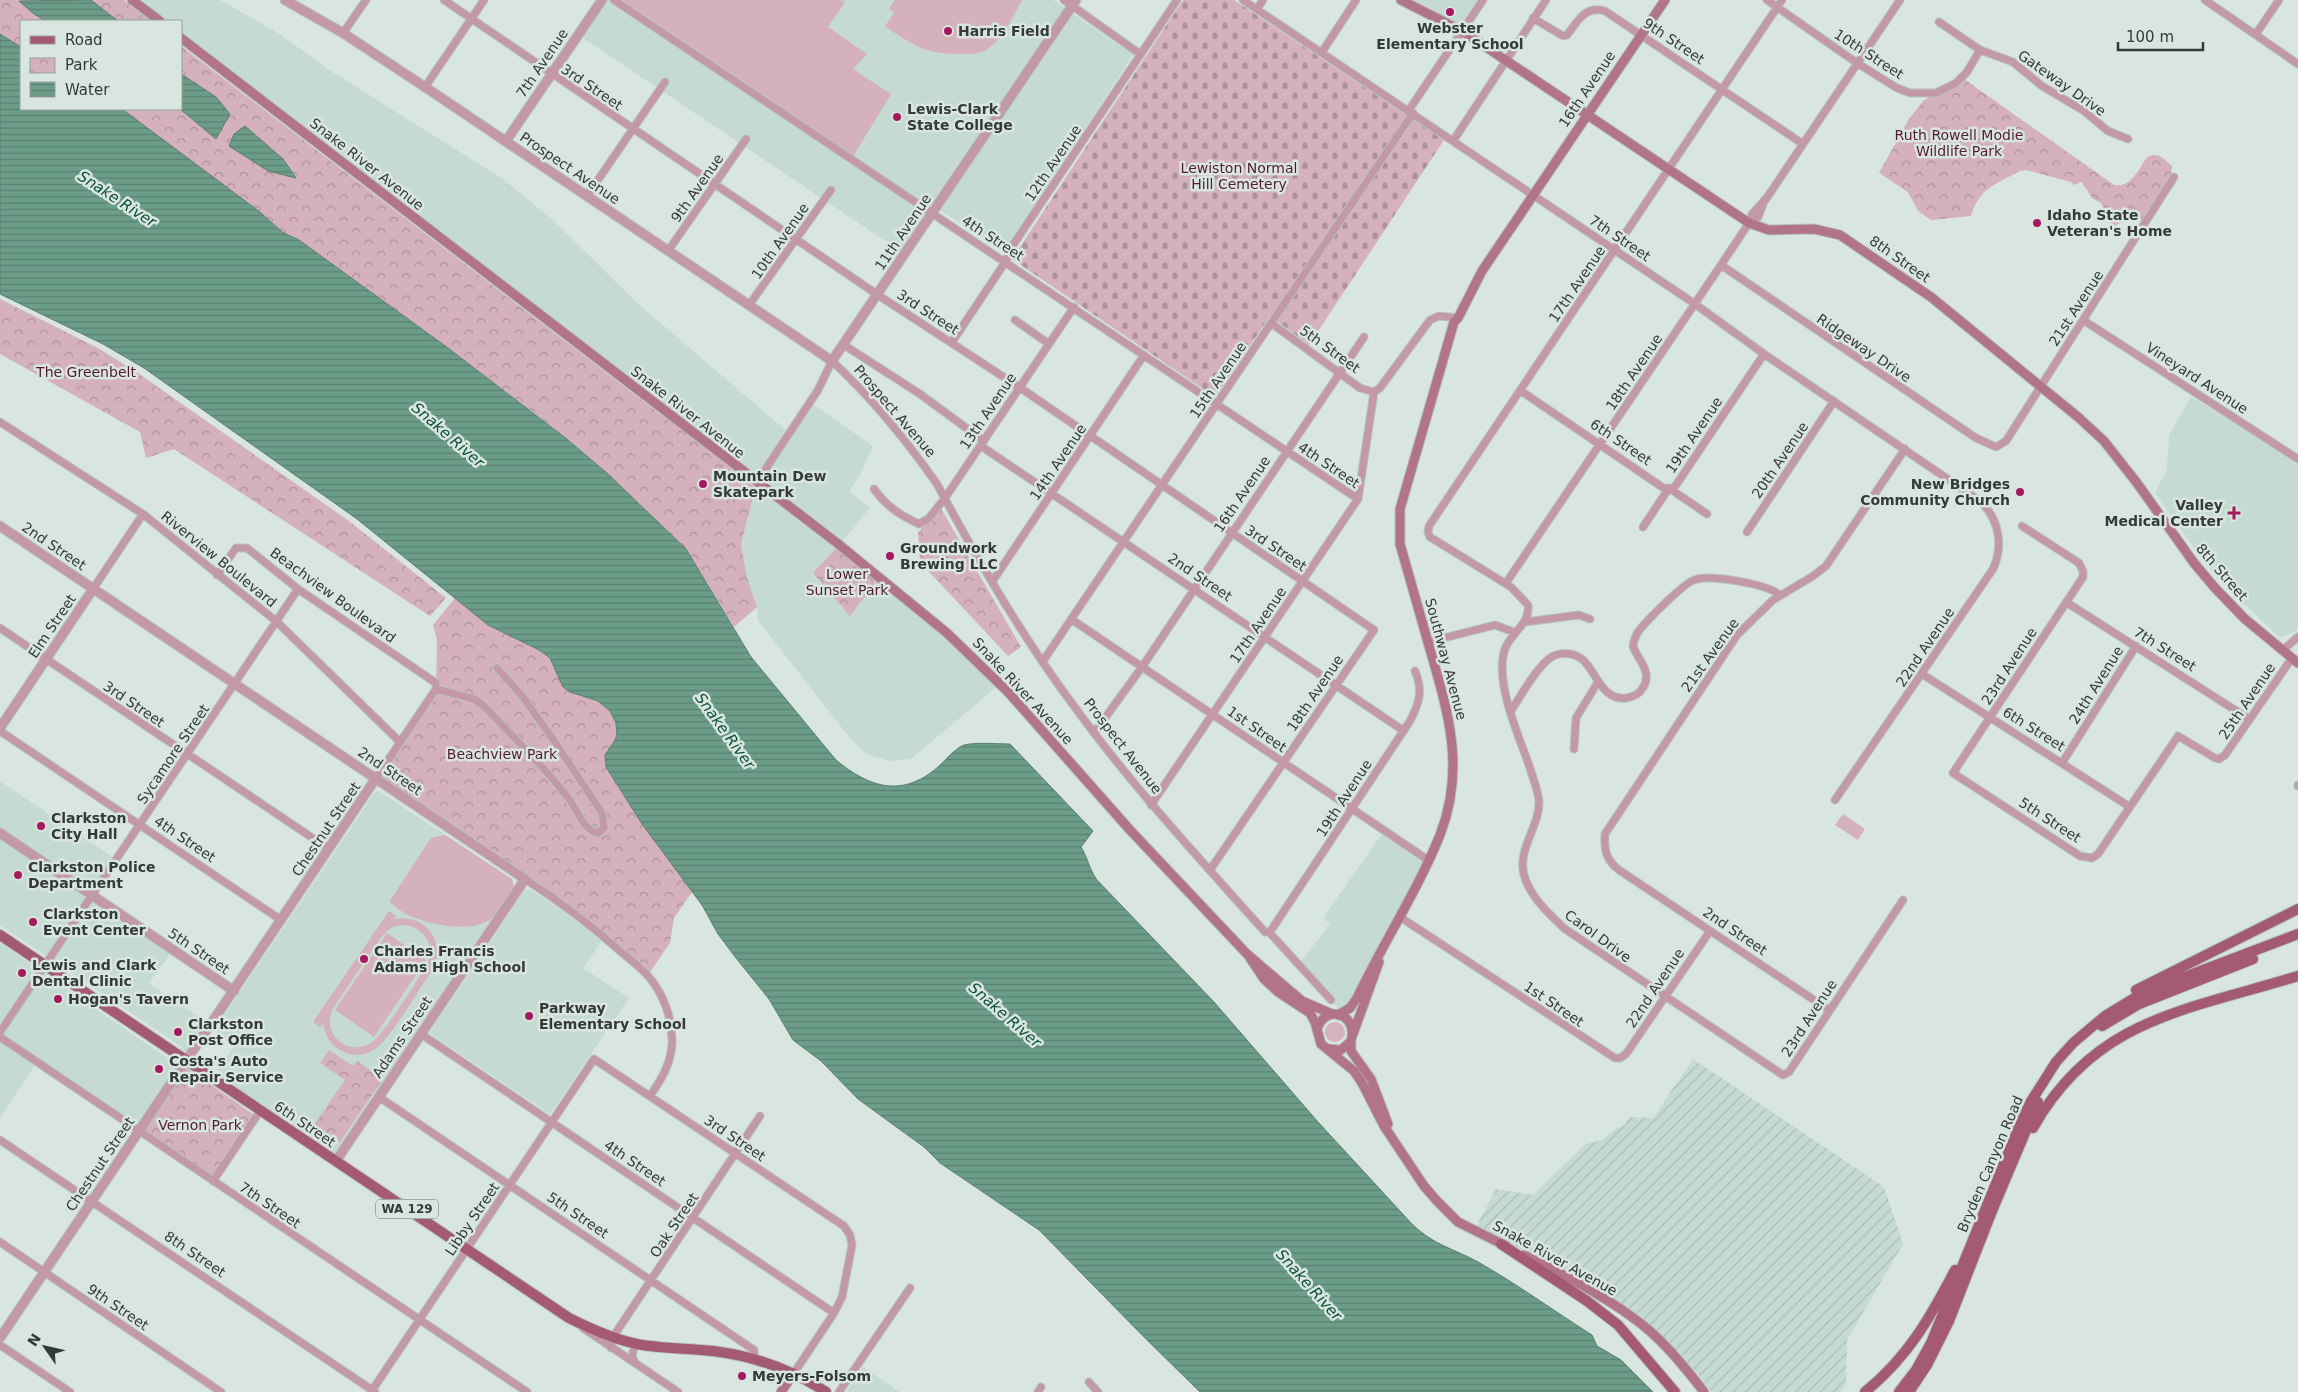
<svg xmlns="http://www.w3.org/2000/svg" width="2298" height="1392" viewBox="0 0 2298 1392" font-family="'DejaVu Sans',sans-serif">
  <defs>
    <pattern id="industrial-furrows" width="10" height="10" patternUnits="userSpaceOnUse" patternTransform="scale(1.25)"><rect width="10" height="10" fill="#c5dbd1"/><path d="M-1 1l2-2M0 10L10 0M9 11l2-2" fill="none" stroke="#aabdb4"/></pattern>
    <pattern id="cemetery-stones" width="16" height="16" patternUnits="userSpaceOnUse" patternTransform="scale(1.25)"><rect width="16" height="16" fill="#d4b1bc"/><path d="M2 7V4a2 2 0 0 1 4 0v3zM10 15v-3a2 2 0 0 1 4 0v3z" fill="#ad919a"/></pattern>
    <pattern id="park-crowns" width="20" height="18" patternUnits="userSpaceOnUse" patternTransform="scale(1.25)"><rect width="20" height="18" fill="#d4b1bc"/><path d="M2 6a3 3 0 1 1 6 0M12 15a3 3 0 1 1 6 0" fill="none" stroke="#ad919a"/></pattern>
    <pattern id="water-rules" width="6" height="5" patternUnits="userSpaceOnUse" patternTransform="scale(1.25)"><rect width="6" height="5" fill="#6c9d89"/><path d="M0 2.5h6" fill="none" stroke="#5a8171"/></pattern>
  </defs>
  <rect width="100%" height="100%" fill="#d8e6df"/>
  <path fill="#c5dbd1" d="M132,0H220L278,33L331,71L503,179L554,221L636,302L789,433L810,402L873,446L860,475L849,491L870,508L839,545L1000,684L911,759L890,761L868,755L850,738L758,621L757,607L747,578L741,544L757,482L181,38V21H160Z
    M608,0H1053L1133,55L1005,252L931,204L900,251L583,38Z
    M1401,0H1483L1462,31Z
    M2191,397L2260,438L2298,465V630L2283,637L2278,636L2213,574L2155,493L2167,469L2169,435Z
    M0,781L117,860L92,896L173,950L149,983L211,1025L139,1131L37,1062L0,1118V943L173,1062L182,1047L0,925Z
    M379,791L512,879L514,887L335,1153L215,1074L235,1044L214,1030L375,792Z
    M1384,831L1424,860L1350,1003L1340,1010L1298,965L1330,924L1323,918Z
    M525,889L532,890L564,912L602,941L583,968L629,998L550,1114L429,1033Z
    M863,1367L900,1392H846Z"/>
  <path fill="url(#industrial-furrows)" d="M1693,1059L1884,1187L1903,1244L1847,1340L1846,1385L1840,1392H1711L1698,1374L1660,1335L1548,1263L1476,1227L1496,1189L1533,1195L1585,1144L1602,1140L1617,1128L1625,1125L1629,1117L1653,1118Z"/>
  <path fill="#d4b1bc" fill-rule="evenodd" d="M614,0H841L845,2L828,27L867,54L853,69L891,94L851,160Z
    M895,0H1022C1013,16 1005,36 989,48C981,54 973,54 963,54C925,54 915,47 885,26L894,13L889,9Z
    M1843,814L1865,829L1858,840L1835,825Z
    M445,835L512,879L514,887C507,896 502,908 494,916C477,935 429,925 408,915C401,912 395,906 389,902L431,838Z
    M389,911L396,916L394,919C425,913 448,942 432,970C420,988 390,1039 375,1049C365,1056 353,1057 342,1051C331,1046 325,1036 323,1024L320,1027L313,1022ZM401,925C422,925 435,943 428,962C420,977 384,1034 372,1042C362,1050 346,1049 337,1039C329,1031 329,1020 332,1010L382,936L392,927Z
    M387,933L426,960L374,1037L335,1010Z
    M1325 1032a10 10 0 1 1 20 0a10 10 0 1 1-20 0Z"/>
  <path fill="url(#cemetery-stones)" d="M1183,0H1234L1444,140L1309,345L1270,316L1215,397L1012,259Z"/>
  <path fill="url(#park-crowns)" d="M0,0H124L151,21H21V47L0,34Z
    M181,46L664,417L667,413L757,482L741,544L747,578L757,607L734,627L686,549L608,474L568,439L448,348L299,240L282,232L122,109H181Z
    M1964,79L2114,185C2131,188 2138,170 2147,157C2158,151 2164,159 2172,166L2171,176L2142,221L2137,212L2125,211L2119,216L2121,222L2113,228L2101,203L2092,198L2082,182L2074,185L2071,182L2026,170L2020,171C1995,185 1980,187 1971,216L1931,220L1918,211L1908,192L1879,173L1909,119L1924,100Z
    M0,299L98,348L135,371L349,521L446,598L430,616L174,449L146,458L140,432L0,354Z
    M939,505L1021,647L1008,656L920,562L918,533Z
    M839,545L876,582L850,616L813,573Z
    M455,598L488,625L539,650L550,658L563,687L570,692L598,701L610,711L616,723L617,737L605,755L606,767L642,824L692,892L674,918L670,943L648,975L604,937L376,778L436,689L437,640L433,625Z
    M329,1050L353,1066L357,1061L383,1079L340,1142L314,1125L345,1080L320,1063Z
    M187,1068L257,1117L213,1181L142,1134Z"/>
  <path fill="url(#water-rules)" stroke="#5c7f71" d="M91,0L118,21H46L34,14L19,1Z
    M0,34L21,47V109H122L260,212L282,232L299,240L448,348L567,439L608,474L686,549L751,657L836,760C870,788 902,798 938,767C945,761 955,748 964,745C978,742 996,744 1010,744L1093,831L1081,847C1088,858 1089,869 1097,880L1214,1002L1318,1122L1412,1224C1435,1246 1453,1248 1478,1262C1517,1284 1554,1311 1592,1335L1597,1346L1621,1360L1653,1392H1200L1144,1337L1039,1230L940,1163L924,1147L858,1099L821,1061L793,1040L769,999L736,958L718,934L702,905L642,824L606,767L605,755L617,737L616,723L610,711L598,701L570,692L563,687L550,658L539,650L488,625L357,519L144,368L103,344L0,294Z
    M181,74L216,97L230,114L216,139L180,109Z
    M245,126L283,159L296,178L268,171L229,146L234,134Z"/>
  <g fill="none" stroke-linecap="round" stroke-linejoin="round">
    <g stroke="#b7c4be" stroke-width="9">
      <path id="minor" d="M444,0L878,295L1019,387L1374,630L1210,870
        M614,0L1358,499
        M1064,0L1140,54
        M1243,0L1695,304L1764,354L1977,499C1999,516 2004,545 1993,569L1835,800
        M1767,0L1857,63L1897,88L1910,93H1936L1956,83L1967,72L1980,50
        M1782,0L1429,526L1428,532L1430,537L1511,587L1528,605C1531,626 1505,635 1503,657C1498,691 1519,736 1530,768C1533,779 1538,790 1539,801C1540,826 1517,849 1524,875C1530,897 1549,914 1565,929L1783,1075L1789,1072L1903,900
        M2205,0L2298,64
        M1257,9L1263,0
        M1533,18L1563,36L1567,35C1578,21 1585,5 1605,11L1803,144
        M1939,22L1980,50L2013,62L2042,86L2084,111L2108,131L2128,139
        M343,33L366,0
        M2256,34L2279,0
        M1322,52L1356,0
        M425,87L484,0
        M1409,110L1483,0
        M1453,141L1546,0
        M587,196L665,82
        M1749,223L1758,217L1765,199
        M668,251L746,139
        M1721,265L1976,438L1996,447L2006,441L2174,177
        M749,305L831,190
        M1015,320L1049,344
        M2083,320L2298,459
        M1271,323L1360,388L1374,392
        M952,342L1006,261L1013,245L1177,0
        M844,345L920,394L984,441
        M1521,391L1665,489L1669,488L1707,514
        M1374,392L1380,388L1430,320L1439,316L1458,318
        M0,422L143,514L276,621L400,742
        M981,446L1404,731
        M757,482L818,390L832,361C872,398 906,440 937,484C978,561 1022,637 1074,706C1132,786 1199,858 1265,932H1269L1331,1000
        M874,489C887,507 900,515 919,524L929,518L945,498L1074,307
        M2022,526L2079,563L2083,571V577L1953,773L2080,856L2092,858L2098,854L2178,736L2215,758L2219,759L2225,755L2292,658
        M1643,527L1669,488H1674L1764,354
        M1747,532L1834,401
        M217,575L236,548H247L298,589L436,683V689
        M992,582L1144,355
        M1506,583L1721,265L1749,223L1752,214L1766,199L1900,0
        M93,589L143,514
        M2066,602L2249,719
        M1071,619L1428,860
        M1525,622L1579,615L1590,619
        M0,628L329,849
        M1428,642L1495,625L1514,632
        M2283,650L2298,637
        M1043,661L1413,113
        M1922,674L2130,807
        M1511,711C1520,697 1541,659 1556,655C1565,652 1575,654 1582,659C1596,671 1602,701 1626,698C1632,697 1639,694 1642,689C1645,685 1647,679 1646,674C1645,664 1636,656 1633,646C1634,641 1635,636 1638,632C1645,622 1684,583 1694,580C1710,574 1767,584 1780,595
        M0,731L281,920
        M1094,733L1142,667L1364,337
        M1574,749L1576,718L1598,682
        M2062,763L2136,646
        M376,778L436,689L474,699L483,705C512,736 544,766 569,799C579,812 582,829 598,833L604,828L602,813L555,742L523,697L497,668
        M2298,786V785
        M1151,805L1358,499L1374,392
        M525,879C559,901 590,924 620,951C629,959 641,967 649,977C664,995 673,1020 672,1044C671,1064 661,1080 650,1096
        M1400,917L1615,1058H1620L1626,1054L1710,931
        M1269,932L1272,929L1410,721C1420,702 1423,690 1415,671
        M1829,1010L1619,870C1606,860 1604,850 1605,834L1737,635L1773,600L1813,576L1826,566L1905,449
        M0,1032L298,589
        M421,1034L834,1313
        M0,1037L527,1392
        M379,1097L754,1350L755,1359
        M0,1140L375,1392
        M213,1181L260,1111
        M0,1242L221,1392
        M583,1328L678,1392
        M635,1344L632,1356L635,1363
        M0,1345L70,1392
        M611,1348L613,1337L760,1116
        M1089,1382L1098,1392
        M371,1392L594,1059L844,1226L850,1235L852,1245L842,1297L834,1313L794,1373
        M839,1392L910,1288
        M1038,1392L1041,1387"/>
    </g>
    <g stroke="#b7c4be" stroke-width="11">
      <path id="tertiary" d="M285,0L343,33L425,87L832,361L1076,0
        M506,141L602,0
        M0,526L525,879L336,1161
        M0,728L93,589
        M0,833L234,991
        M0,1338L376,778"/>
    </g>
    <g stroke="#b7c4be" stroke-width="11">
      <path id="secondary" d="M132,0L160,21
        M1401,0L1462,31L1749,223L1769,230L1814,229L1840,235L1931,297L2078,417L2104,441L2137,483L2194,563L2215,588L2245,619L2298,663
        M181,38L837,543L947,633L1008,692L1130,830L1247,954L1302,1001L1332,1014
        M1250,958L1264,979L1278,992L1310,1013L1315,1022L1321,1044L1354,1071L1362,1083L1384,1126L1424,1186L1437,1201L1458,1222L1506,1246
        M1338,1015L1350,1008L1357,998C1383,943 1417,892 1440,835C1466,768 1448,712 1429,646C1419,612 1410,578 1400,544V509L1454,322L1458,318L1482,271L1665,0
        M1317,1030C1324,1003 1359,1013 1351,1041L1341,1050L1329,1049
        M1353,1034L1379,962
        M1351,1041V1051L1371,1079L1388,1124
        M1524,1255C1563,1274 1619,1304 1651,1332C1671,1350 1688,1371 1704,1392
        M781,1392L794,1373"/>
    </g>
    <g stroke="#b7c4be" stroke-width="12">
      <path id="primary" d="M0,935L569,1318C591,1329 613,1339 637,1344C662,1349 687,1348 713,1351C754,1356 791,1369 826,1392
        M2136,990L2298,909
        M2102,1026L2139,1004L2253,959
        M2033,1128C2095,1018 2188,1010 2298,976
        M1501,1244L1587,1301L1618,1325L1675,1392
        M1865,1392C1908,1357 1930,1318 1955,1270
        M1899,1392L1916,1370L1931,1343L2018,1129L2030,1103L2056,1062L2073,1043L2105,1016L2136,997L2158,987L2298,934
        M1909,1392L1927,1365L1949,1321L1992,1211L2038,1102"/>
    </g>
    <use href="#minor" stroke="#c399a6" stroke-width="7"/>
    <use href="#tertiary" stroke="#c399a6" stroke-width="9"/>
    <use href="#secondary" stroke="#b27489" stroke-width="9"/>
    <use href="#primary" stroke="#a45975" stroke-width="10"/>
  </g>
  <g fill="#a5195e" stroke="#d8e6df" stroke-width="2">
    <circle cx="1450" cy="12" r="5"/>
    <circle cx="948" cy="31" r="5"/>
    <circle cx="897" cy="117" r="5"/>
    <circle cx="2037" cy="223" r="5"/>
    <circle cx="703" cy="484" r="5"/>
    <circle cx="2020" cy="492" r="5"/>
    <path d="M2231.5 505.5h5v5h5v5h-5v5h-5v-5h-5v-5h5z"/>
    <circle cx="890" cy="556" r="5"/>
    <circle cx="41" cy="826" r="5"/>
    <circle cx="18" cy="875" r="5"/>
    <circle cx="33" cy="922" r="5"/>
    <circle cx="364" cy="959" r="5"/>
    <circle cx="22" cy="973" r="5"/>
    <circle cx="58" cy="999" r="5"/>
    <circle cx="529" cy="1016" r="5"/>
    <circle cx="178" cy="1032" r="5"/>
    <circle cx="159" cy="1069" r="5"/>
    <circle cx="742" cy="1376" r="5"/>
  </g>
  <g text-anchor="middle" dominant-baseline="central" stroke-width="5" stroke-linejoin="round" paint-order="stroke">
    <rect fill="#d8e6df" stroke="#666e6a" stroke-width="1" x="376" y="1199.5" width="62" height="19" rx="4"/>
    <g font-size="12" font-weight="bold" fill="#353a38">
      <text x="407" y="1209">WA 129</text>
    </g>
    <g font-size="14" font-weight="bold" fill="#353a38" stroke="#d8e6df" text-anchor="start">
      <text x="1450" y="28" text-anchor="middle">Webster<tspan x="1450" dy="16">Elementary School</tspan></text>
      <text x="958" y="31">Harris Field</text>
      <text x="907" y="109">Lewis-Clark<tspan x="907" dy="16">State College</tspan></text>
      <text x="2047" y="215">Idaho State<tspan x="2047" dy="16">Veteran's Home</tspan></text>
      <text x="713" y="476">Mountain Dew<tspan x="713" dy="16">Skatepark</tspan></text>
      <text x="2010" y="484" text-anchor="end">New Bridges<tspan x="2010" dy="16">Community Church</tspan></text>
      <text x="2223" y="505" text-anchor="end">Valley<tspan x="2223" dy="16">Medical Center</tspan></text>
      <text x="900" y="548">Groundwork<tspan x="900" dy="16">Brewing LLC</tspan></text>
      <text x="51" y="818">Clarkston<tspan x="51" dy="16">City Hall</tspan></text>
      <text x="28" y="867">Clarkston Police<tspan x="28" dy="16">Department</tspan></text>
      <text x="43" y="914">Clarkston<tspan x="43" dy="16">Event Center</tspan></text>
      <text x="374" y="951">Charles Francis<tspan x="374" dy="16">Adams High School</tspan></text>
      <text x="32" y="965">Lewis and Clark<tspan x="32" dy="16">Dental Clinic</tspan></text>
      <text x="68" y="999">Hogan's Tavern</text>
      <text x="539" y="1008">Parkway<tspan x="539" dy="16">Elementary School</tspan></text>
      <text x="188" y="1024">Clarkston<tspan x="188" dy="16">Post Office</tspan></text>
      <text x="169" y="1061">Costa's Auto<tspan x="169" dy="16">Repair Service</tspan></text>
      <text x="752" y="1376">Meyers-Folsom</text>
    </g>
    <g font-size="14" fill="#353a38" stroke="#d8e6df">
      <text transform="translate(1674 41) rotate(34)">9th Street</text>
      <text transform="translate(1869 54) rotate(33)">10th Street</text>
      <text transform="translate(542 63) rotate(-56)">7th Avenue</text>
      <text transform="translate(2062 83) rotate(35)">Gateway Drive</text>
      <text transform="translate(592 87) rotate(34)">3rd Street</text>
      <text transform="translate(1587 89) rotate(-56)">16th Avenue</text>
      <text transform="translate(1053 163) rotate(-56)">12th Avenue</text>
      <text transform="translate(367 164) rotate(38)">Snake River Avenue</text>
      <text transform="translate(570 168) rotate(34)">Prospect Avenue</text>
      <text transform="translate(697 188) rotate(-55)">9th Avenue</text>
      <text transform="translate(903 232) rotate(-56)">11th Avenue</text>
      <text transform="translate(993 238) rotate(33)">4th Street</text>
      <text transform="translate(1620 238) rotate(34)">7th Street</text>
      <text transform="translate(780 241) rotate(-55)">10th Avenue</text>
      <text transform="translate(1900 259) rotate(35)">8th Street</text>
      <text transform="translate(1577 284) rotate(-56)">17th Avenue</text>
      <text transform="translate(2076 308) rotate(-57)">21st Avenue</text>
      <text transform="translate(928 312) rotate(33)">3rd Street</text>
      <text transform="translate(1864 348) rotate(34)">Ridgeway Drive</text>
      <text transform="translate(1330 349) rotate(36)">5th Street</text>
      <text transform="translate(1634 372) rotate(-56)">18th Avenue</text>
      <text transform="translate(2197 378) rotate(33)">Vineyard Avenue</text>
      <text transform="translate(1218 380) rotate(-56)">15th Avenue</text>
      <text transform="translate(895 411) rotate(49)">Prospect Avenue</text>
      <text transform="translate(988 411) rotate(-56)">13th Avenue</text>
      <text transform="translate(688 412) rotate(38)">Snake River Avenue</text>
      <text transform="translate(1694 435) rotate(-56)">19th Avenue</text>
      <text transform="translate(1621 442) rotate(34)">6th Street</text>
      <text transform="translate(1780 460) rotate(-56)">20th Avenue</text>
      <text transform="translate(1058 462) rotate(-56)">14th Avenue</text>
      <text transform="translate(1329 465) rotate(34)">4th Street</text>
      <text transform="translate(1242 494) rotate(-56)">16th Avenue</text>
      <text transform="translate(54 546) rotate(34)">2nd Street</text>
      <text transform="translate(1276 548) rotate(34)">3rd Street</text>
      <text transform="translate(219 559) rotate(39)">Riverview Boulevard</text>
      <text transform="translate(2222 572) rotate(49)">8th Street</text>
      <text transform="translate(1200 577) rotate(34)">2nd Street</text>
      <text transform="translate(333 595) rotate(36)">Beachview Boulevard</text>
      <text transform="translate(1258 625) rotate(-56)">17th Avenue</text>
      <text transform="translate(52 626) rotate(-56)">Elm Street</text>
      <text transform="translate(1925 647) rotate(-56)">22nd Avenue</text>
      <text transform="translate(2165 649) rotate(32)">7th Street</text>
      <text transform="translate(1710 655) rotate(-54)">21st Avenue</text>
      <text transform="translate(1446 659) rotate(75)">Southway Avenue</text>
      <text transform="translate(2009 666) rotate(-57)">23rd Avenue</text>
      <text transform="translate(2096 685) rotate(-58)">24th Avenue</text>
      <text transform="translate(1023 691) rotate(47)">Snake River Avenue</text>
      <text transform="translate(1315 693) rotate(-56)">18th Avenue</text>
      <text transform="translate(2247 701) rotate(-56)">25th Avenue</text>
      <text transform="translate(134 704) rotate(34)">3rd Street</text>
      <text transform="translate(1257 729) rotate(35)">1st Street</text>
      <text transform="translate(2034 729) rotate(32)">6th Street</text>
      <text transform="translate(1123 746) rotate(52)">Prospect Avenue</text>
      <text transform="translate(173 754) rotate(-56)">Sycamore Street</text>
      <text transform="translate(390 771) rotate(34)">2nd Street</text>
      <text transform="translate(1344 798) rotate(-57)">19th Avenue</text>
      <text transform="translate(2050 820) rotate(33)">5th Street</text>
      <text transform="translate(326 829) rotate(-56)">Chestnut Street</text>
      <text transform="translate(185 839) rotate(34)">4th Street</text>
      <text transform="translate(1735 931) rotate(34)">2nd Street</text>
      <text transform="translate(1598 936) rotate(36)">Carol Drive</text>
      <text transform="translate(199 951) rotate(34)">5th Street</text>
      <text transform="translate(1655 988) rotate(-56)">22nd Avenue</text>
      <text transform="translate(1554 1004) rotate(34)">1st Street</text>
      <text transform="translate(1809 1018) rotate(-57)">23rd Avenue</text>
      <text transform="translate(402 1037) rotate(-56)">Adams Street</text>
      <text transform="translate(305 1124) rotate(34)">6th Street</text>
      <text transform="translate(735 1138) rotate(34)">3rd Street</text>
      <text transform="translate(635 1163) rotate(34)">4th Street</text>
      <text transform="translate(100 1164) rotate(-56)">Chestnut Street</text>
      <text transform="translate(1990 1164) rotate(-67)">Bryden Canyon Road</text>
      <text transform="translate(270 1205) rotate(34)">7th Street</text>
      <text transform="translate(578 1215) rotate(34)">5th Street</text>
      <text transform="translate(472 1219) rotate(-56)">Libby Street</text>
      <text transform="translate(674 1225) rotate(-56)">Oak Street</text>
      <text transform="translate(195 1254) rotate(34)">8th Street</text>
      <text transform="translate(1555 1258) rotate(29)">Snake River Avenue</text>
      <text transform="translate(118 1307) rotate(34)">9th Street</text>
    </g>
    <g font-size="14" fill="#541a33" stroke="#d8e6df">
      <text x="1959" y="135">Ruth Rowell Modie<tspan x="1959" dy="16">Wildlife Park</tspan></text>
      <text x="1239" y="168">Lewiston Normal<tspan x="1239" dy="16">Hill Cemetery</tspan></text>
      <text x="86" y="372">The Greenbelt</text>
      <text x="847" y="574">Lower<tspan x="847" dy="16">Sunset Park</tspan></text>
      <text x="502" y="754">Beachview Park</text>
      <text x="200" y="1125">Vernon Park</text>
    </g>
    <g font-size="15" font-style="italic" fill="#0c4f3b" stroke="#d8e6df">
      <text transform="translate(117 199) rotate(33)">Snake River</text>
      <text transform="translate(448 435) rotate(41)">Snake River</text>
      <text transform="translate(725 731) rotate(54)">Snake River</text>
      <text transform="translate(1005 1015) rotate(41)">Snake River</text>
      <text transform="translate(1309 1285) rotate(48)">Snake River</text>
    </g>
  </g>
  <rect x="20" y="20" width="162" height="90" fill="#d8e6df" stroke="#97a19c"/>
  <rect x="30" y="36" width="25" height="8" fill="#a45975" stroke="#97a19c"/>
  <text x="65" y="45" font-size="15" fill="#353a38">Road</text>
  <rect x="30" y="58" width="25" height="15" fill="url(#park-crowns)" stroke="#97a19c"/>
  <text x="65" y="70" font-size="15" fill="#353a38">Park</text>
  <rect x="30" y="82" width="25" height="15" fill="url(#water-rules)" stroke="#97a19c"/>
  <text x="65" y="95" font-size="15" fill="#353a38">Water</text>
  <g transform="translate(45 1347) rotate(304)" stroke="#d8e6df" stroke-width="4" paint-order="stroke">
  <path d="M0-4L9 19L0 12L-9 19Z" fill="#353a38"/>
  <text y="-8" font-size="14" font-weight="bold" text-anchor="middle" fill="#353a38">N</text>
  </g>
  <path d="M2118 42v8h85v-8" fill="none" stroke="#353a38" stroke-width="2.5"/>
  <text x="2126" y="42" font-size="15" fill="#353a38" stroke="#d8e6df" stroke-width="4" paint-order="stroke">100 m</text>
</svg>
